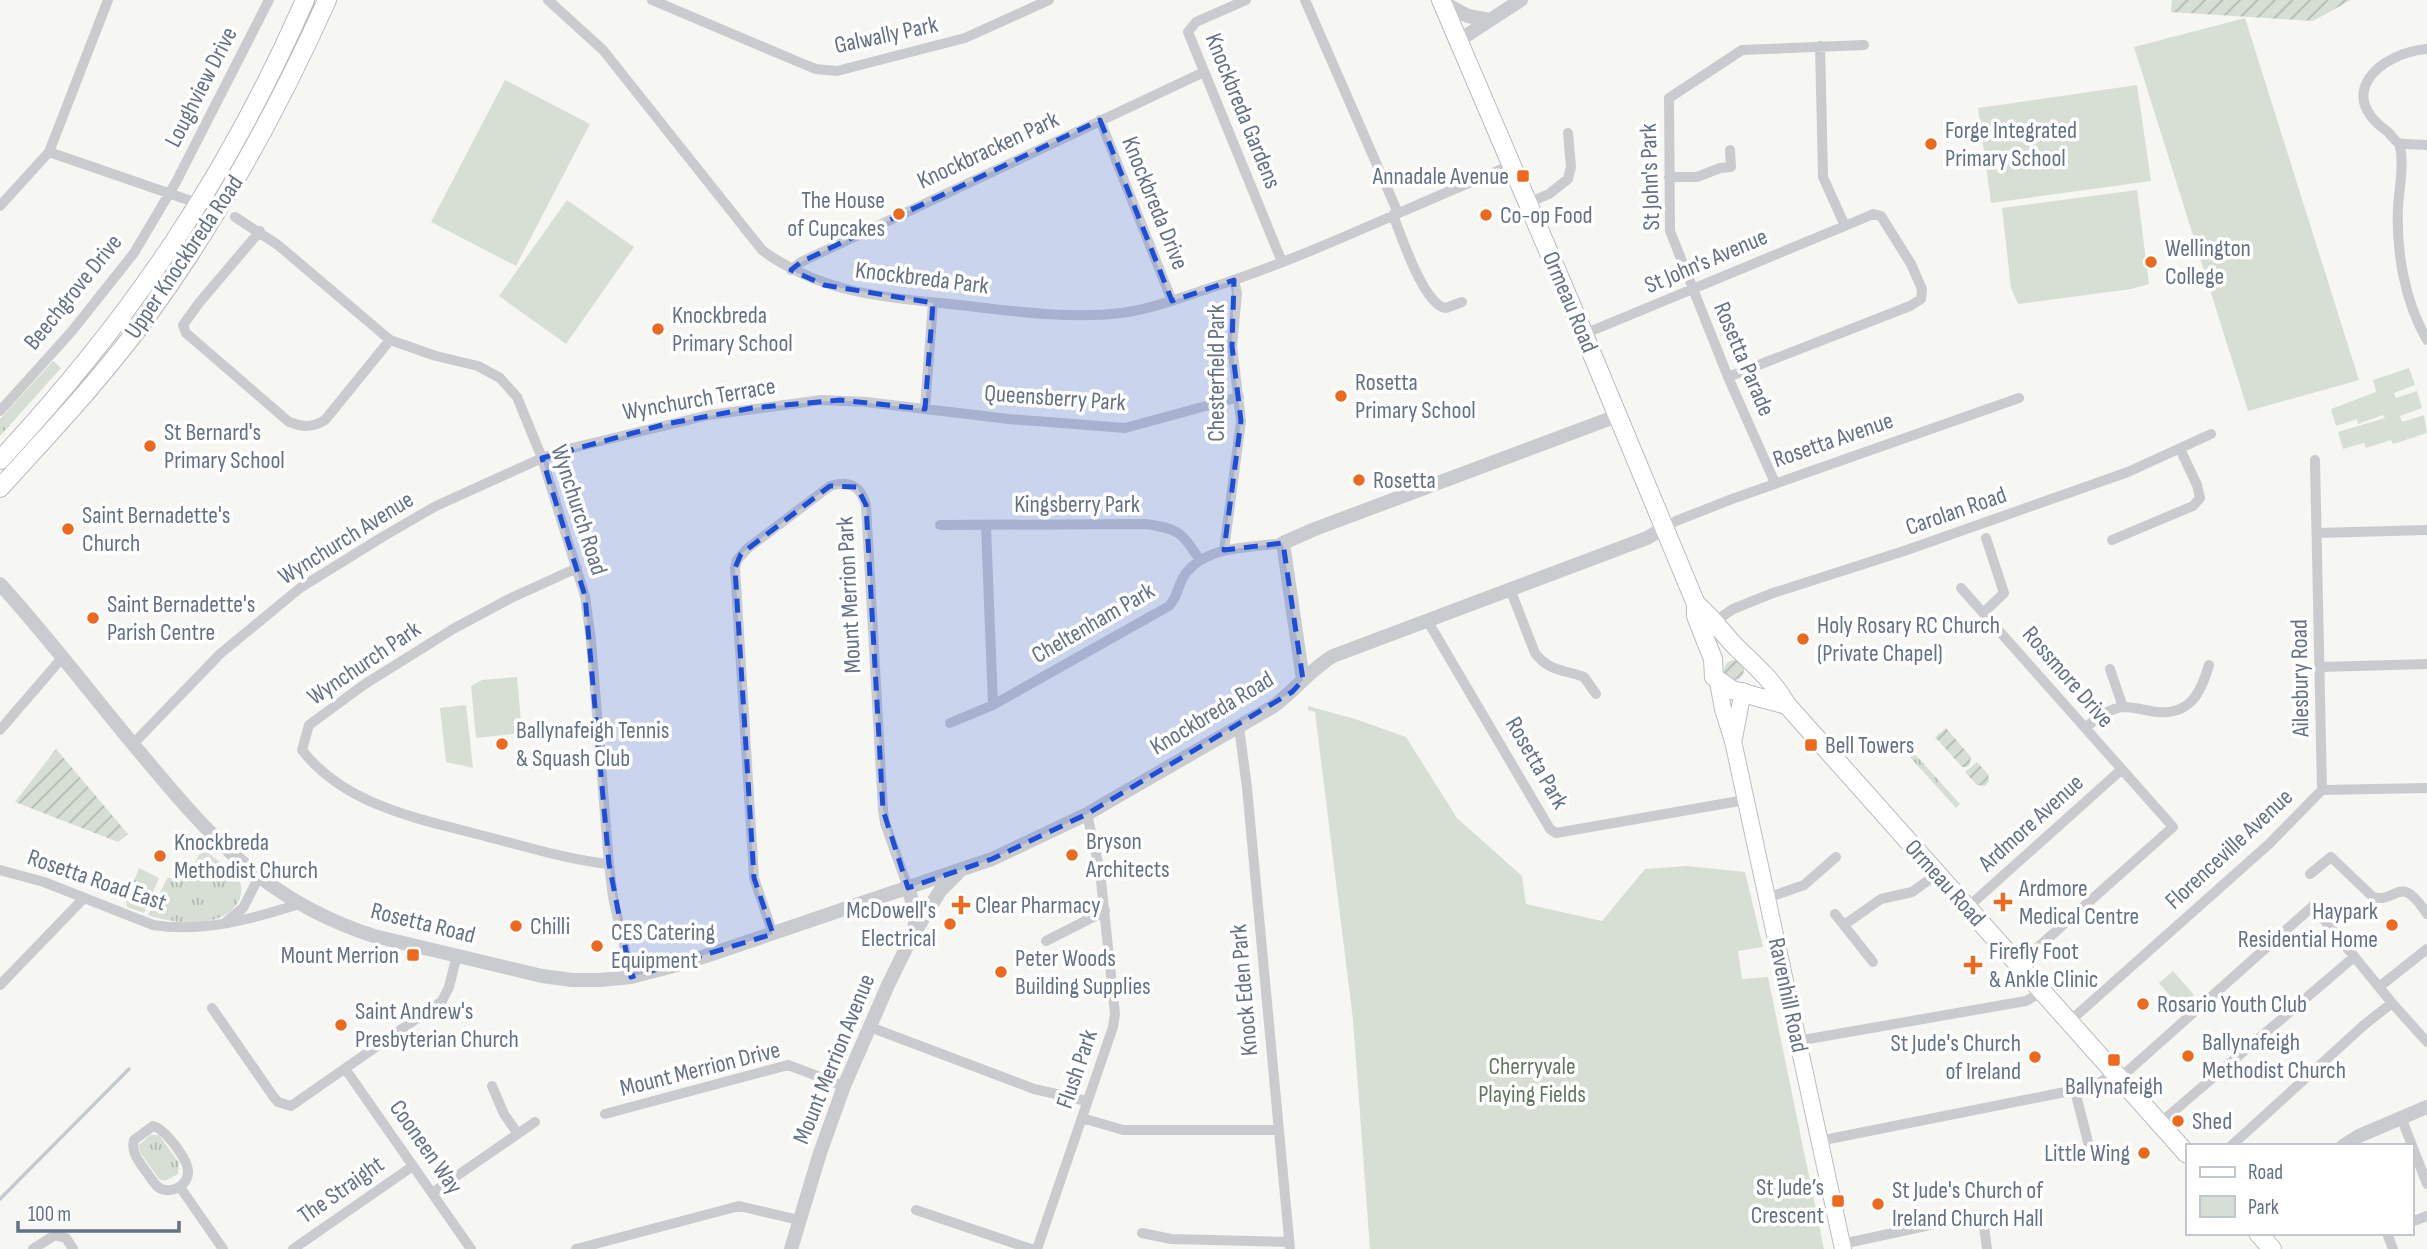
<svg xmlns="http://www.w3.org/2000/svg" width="2427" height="1249" viewBox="0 0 2427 1249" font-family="'Sofia Sans Condensed',sans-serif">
  <defs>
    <pattern id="grass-tufts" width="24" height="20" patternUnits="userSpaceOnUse" patternTransform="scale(1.75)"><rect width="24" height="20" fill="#d7dfd4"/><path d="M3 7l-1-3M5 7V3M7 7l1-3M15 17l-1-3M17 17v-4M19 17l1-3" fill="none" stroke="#b2b9b2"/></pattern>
    <pattern id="garden-furrows" width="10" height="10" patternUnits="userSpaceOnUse" patternTransform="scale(1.75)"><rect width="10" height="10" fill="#d7dfd4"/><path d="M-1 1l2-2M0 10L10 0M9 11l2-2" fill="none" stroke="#b2b9b2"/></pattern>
  </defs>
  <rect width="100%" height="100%" fill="#f6f7f3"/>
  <path fill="url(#grass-tufts)" d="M206,246L198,261L148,333L85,410L148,330Z
    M53,361L61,368L0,436V419Z
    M1913,752L1960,804L1956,808L1908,755Z
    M203,848L239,879C242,886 242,893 239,900C225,930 174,924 148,915L168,877L178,883L182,879L185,880Z
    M139,868L159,878L144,913L127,907L126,901Z
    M150,1135H159L179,1163L178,1174L165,1181L159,1179L140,1152L139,1145Z"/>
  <path fill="#d7dfd4" d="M2245,18L2359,380L2248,411L2134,47Z
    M505,80L590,124L516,266L431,222Z
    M2137,85L2151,181L1991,203L1978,108Z
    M2137,190L2149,284L2131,289L2018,304L2011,288L2002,208Z
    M567,200L634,247L566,344L499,296Z
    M2409,368L2415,385L2394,393L2396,398L2417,391L2422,408L2400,416L2402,422L2424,415L2427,433L2393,444L2391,440L2366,448L2364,443L2343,449L2338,432L2385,418L2383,415L2358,424L2357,419L2336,426L2331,409L2376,392L2373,380Z
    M517,677L522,733L476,738L471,686L482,680Z
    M466,705L473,768L446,762L440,708Z
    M1308,706L1355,719L1406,737L1457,818L1522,876L1526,904L1602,921L1645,869L1687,866L1745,872L1763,947L1738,951L1742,979L1768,977L1824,1249H1370L1353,1020L1315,712L1308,710Z
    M2173,971L2194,995L2180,1007L2159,983Z"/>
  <path fill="url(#garden-furrows)" d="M2172,0H2351L2313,21L2171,12Z
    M1724 670a10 10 0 1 1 20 0a10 10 0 1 1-20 0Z
    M1946,728L1971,757L1970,764L1967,767H1962L1935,737Z
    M56,749L128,834L118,842L15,802Z
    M1977,762L1988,774L1989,781L1985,786L1977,785L1965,772Z"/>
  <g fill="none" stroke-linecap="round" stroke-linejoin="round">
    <path stroke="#c2cbd1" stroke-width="3.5" d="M0,1199L129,1069"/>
    <g stroke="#bbbec3" stroke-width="18">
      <path id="secondary" d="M1718,682L1723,709L1733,741L1843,1249
        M1734,738L1743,691"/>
    </g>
    <g stroke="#b9bcc0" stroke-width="20">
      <path id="primary" d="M1441,0L1582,330L1696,604V616L1713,659L1714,677L1732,690L1787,705
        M1696,604C1712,617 1723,634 1737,648C1756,666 1774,682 1787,705L2187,1154
        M2258,1233L2272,1249"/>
    </g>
    <g stroke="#b8bbbf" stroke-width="20">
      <path id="trunk" d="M0,460C132,318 227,178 305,0
        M0,488C49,434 99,381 142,323C216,222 276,114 327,0"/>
    </g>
    <path stroke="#c9cbcf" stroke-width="10" d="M548,0L603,50L762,250C816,290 876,297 941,303C1000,309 1062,320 1121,313C1152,309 1183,297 1213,287C1315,254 1412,205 1512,165
      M652,0L801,63L816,69L837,71L965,38L1049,0
      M1246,0L1196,22L1188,32L1282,262
      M1305,0L1398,213
      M1820,46L1823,177L1845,226
      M2427,49C2379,53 2334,95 2388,132C2391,135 2396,142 2399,143C2403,145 2422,144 2427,145
      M1100,120L1172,301
      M2399,143C2405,163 2399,188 2398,208C2396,252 2405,302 2427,340
      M49,152L108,0
      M1669,177H1697L1720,168L1731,167L1730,150
      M1528,203L1549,194L1568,179L1571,167L1568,133
      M0,206L49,152L200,204
      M1393,215C1401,235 1424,306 1446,308L1462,302
      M235,217L278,245L390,340L436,356L478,366L500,378L517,397L542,458L585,596L591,640L609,864L613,897L631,977
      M260,231L199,303L183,325L186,333L289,422C303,427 312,428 325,420L390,340
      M791,270L801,262L1204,72
      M1584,334L1864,218L1873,214L1881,216L1911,264L1922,289L1921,299L1910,306L1728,377
      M925,409L933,303
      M0,411L72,331L134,253L176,182L269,0
      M2315,460L2322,790L2427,788
      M1775,483L1728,377L1670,231L1669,98L1742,50L1864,45
      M940,525L1146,524C1180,529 1181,532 1200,560
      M986,526L993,705
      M1664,528L1676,521L1732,499L2019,398
      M2318,533L2427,530
      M2112,540L2193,506L2200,498L2197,485L2180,449
      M1224,550L1241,421L1232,346L1237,293L1234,280
      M577,568L511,598L453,629L365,684L309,725L302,750C346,807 422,819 488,837C528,847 569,860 609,864
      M1961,588L2173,827L2019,964
      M1510,589L1535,653C1548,671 1565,670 1584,677L1596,694
      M1984,612L2004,593L1986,538
      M1427,620L1550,829L1556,833L1745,800
      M1711,624L1733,609L1773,593L1904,551L2128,472L2211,434
      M2321,667L2427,664
      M2110,669L2123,707
      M950,723L993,705L1169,606C1178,597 1178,583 1186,573C1208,545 1251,548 1283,543
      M1239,727L1247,788L1290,1249
      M2085,728C2096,719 2109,708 2124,707C2135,707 2147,711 2157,712C2191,715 2201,692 2209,665
      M0,730L62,658
      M133,744L220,654L300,588L384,536L436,506L542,458L568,449L709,415L822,400L866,402L1009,419L1125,428L1239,397
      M0,870L44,882L153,925C203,933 252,919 299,904
      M2310,874L2331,857L2373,897C2398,904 2399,871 2427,914
      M1767,898L1804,885L1836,857
      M1968,907L2121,770
      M1835,914L1873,962
      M227,921L243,908L259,877
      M1844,925L1881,899L1912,892L1937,874
      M773,934L754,878L735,568L737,560L748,548L830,486C849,480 860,485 866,505L883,810L885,823L908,888
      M1046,941L1105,911
      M0,985L84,898
      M2379,987L2427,949
      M212,1008L273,1096L278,1102L291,1106L442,1001L449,987L457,955
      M2070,1021L2269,844L2322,790
      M870,1027L1034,1089L1087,1101
      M1797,1041L2026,1001L2042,992
      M346,1070L471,1249
      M2120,1078L2313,906L2392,1003L2427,1042
      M492,1086L504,1114L518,1134
      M2075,1091L2088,1142
      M605,1114L788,1065L844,1086
      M2401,1117L2427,1184
      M1082,1118L1123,1130H1278
      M2160,1123L2354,957
      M153,1126C165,1129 189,1160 188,1173C187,1187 169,1195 158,1187C153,1183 149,1175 145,1170C138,1160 131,1152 134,1140Z
      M1819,1141L2085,1088L2096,1085L2114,1073
      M2231,1146L2364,1025L2392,1003
      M180,1187L223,1249
      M432,1193L535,1122
      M916,1210L1031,1249
      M2411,1222L2427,1216
      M1142,1233L1171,1239L1289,1242
      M2387,1233L2393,1249
      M1842,1244L1977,1215L1983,1219L1987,1249
      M33,1249L55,1235L66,1238L73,1249
      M293,1249L413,1166
      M576,1249L739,1206L799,1220
      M1037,1249L1113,1027L1115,1014L1100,871L1087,814"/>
    <path stroke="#c9cbcf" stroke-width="14" d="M1442,2L1468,16L1490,20
      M1458,41L1521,0
      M0,584C50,639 95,699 143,756C213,840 266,901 374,936L542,976L572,980H600L631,977L685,963L992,859L1087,814L1274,706C1295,690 1310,670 1333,656L1647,538L1664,528
      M1303,680L1283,543L1315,529L1617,416
      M916,930L940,891L957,874
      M2343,1146L2359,1136L2427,1107
      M791,1249L820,1153L844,1086L888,985L914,932L916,913L908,888"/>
    <use href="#secondary" stroke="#fff" stroke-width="16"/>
    <use href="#primary" stroke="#fff" stroke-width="18"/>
    <use href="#trunk" stroke="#fff" stroke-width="18"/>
  </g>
  <path fill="#1d4ed8" fill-opacity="0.2" stroke="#1d4ed8" stroke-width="5" stroke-dasharray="14 9" stroke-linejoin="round" d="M1100,120L1172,301L1234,280L1232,346L1241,421L1224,550L1283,543L1303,680L1292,692L1087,814L992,859L908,888L883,810L866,505L857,487L830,486L741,554L735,568L754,878L773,934L631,977L609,864L585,596L542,458L666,424L752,408L840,400L925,409L933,303L824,285L791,270L801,262Z"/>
  <g fill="#ec691e" stroke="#fff" stroke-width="2.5">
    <circle cx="1931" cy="144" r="7"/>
    <rect x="1516" y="169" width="14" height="14" rx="3.5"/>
    <circle cx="899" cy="214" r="7"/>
    <circle cx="1486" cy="215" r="7"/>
    <circle cx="2151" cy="262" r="7"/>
    <circle cx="658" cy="329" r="7"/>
    <circle cx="1341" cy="396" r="7"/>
    <circle cx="150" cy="446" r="7"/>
    <circle cx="1359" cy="480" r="7"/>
    <circle cx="68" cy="529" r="7"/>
    <circle cx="93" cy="618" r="7"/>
    <circle cx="1803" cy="639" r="7"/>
    <circle cx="502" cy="744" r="7"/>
    <rect x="1804" y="738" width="14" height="14" rx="3.5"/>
    <circle cx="1072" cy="855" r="7"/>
    <circle cx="160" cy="856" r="7"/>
    <path d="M1999.5 891.5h7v7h7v7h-7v7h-7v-7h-7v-7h7z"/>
    <path d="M957.5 894.5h7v7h7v7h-7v7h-7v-7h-7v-7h7z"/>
    <circle cx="950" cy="924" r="7"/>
    <circle cx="2392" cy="925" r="7"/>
    <circle cx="516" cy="926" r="7"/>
    <circle cx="597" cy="946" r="7"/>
    <rect x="406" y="948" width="14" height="14" rx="3.5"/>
    <path d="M1969.5 954.5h7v7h7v7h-7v7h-7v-7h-7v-7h7z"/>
    <circle cx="1001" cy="972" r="7"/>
    <circle cx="2143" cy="1004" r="7"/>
    <circle cx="341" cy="1025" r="7"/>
    <circle cx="2188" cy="1056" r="7"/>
    <circle cx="2035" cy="1057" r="7"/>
    <rect x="2107" y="1053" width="14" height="14" rx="3.5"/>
    <circle cx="2178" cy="1121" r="7"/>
    <circle cx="2144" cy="1153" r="7"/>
    <rect x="1831" y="1194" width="14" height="14" rx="3.5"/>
    <circle cx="1878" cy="1204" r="7"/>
  </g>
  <g text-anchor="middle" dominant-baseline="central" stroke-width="7" stroke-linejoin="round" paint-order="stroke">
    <g font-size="24" fill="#647286" stroke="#fff">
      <text transform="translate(886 35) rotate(-12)">Galwally Park</text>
      <text transform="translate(201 87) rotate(-63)">Loughview Drive</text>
      <text transform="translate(1243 111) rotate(68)">Knockbreda Gardens</text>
      <text transform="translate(988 150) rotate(-25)">Knockbracken Park</text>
      <text transform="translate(1650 177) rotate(-92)">St John's Park</text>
      <text transform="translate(1155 203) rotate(68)">Knockbreda Drive</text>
      <text transform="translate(184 257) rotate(-56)">Upper Knockbreda Road</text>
      <text transform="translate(1706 261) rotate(-23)">St John's Avenue</text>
      <text transform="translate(922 278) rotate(7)">Knockbreda Park</text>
      <text transform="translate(73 292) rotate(-51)">Beechgrove Drive</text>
      <text transform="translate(1570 302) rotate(67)">Ormeau Road</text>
      <text transform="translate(1744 359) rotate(67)">Rosetta Parade</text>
      <text transform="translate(1216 373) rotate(-90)">Chesterfield Park</text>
      <text transform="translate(1055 398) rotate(4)">Queensberry Park</text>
      <text transform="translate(699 399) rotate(-10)">Wynchurch Terrace</text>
      <text transform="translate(1833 440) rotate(-19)">Rosetta Avenue</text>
      <text x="1077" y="504">Kingsberry Park</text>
      <text transform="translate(579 510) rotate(72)">Wynchurch Road</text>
      <text transform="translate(1956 511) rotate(-19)">Carolan Road</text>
      <text transform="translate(346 538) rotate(-32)">Wynchurch Avenue</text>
      <text transform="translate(849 595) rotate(-93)">Mount Merrion Park</text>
      <text transform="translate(1093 623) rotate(-30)">Cheltenham Park</text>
      <text transform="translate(364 663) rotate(-34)">Wynchurch Park</text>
      <text transform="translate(2068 677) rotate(49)">Rossmore Drive</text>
      <text transform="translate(2300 678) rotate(-91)">Ailesbury Road</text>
      <text transform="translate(1212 713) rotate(-31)">Knockbreda Road</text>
      <text transform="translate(1537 763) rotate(60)">Rosetta Park</text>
      <text transform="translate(2031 823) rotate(-42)">Ardmore Avenue</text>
      <text transform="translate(2229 849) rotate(-43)">Florenceville Avenue</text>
      <text transform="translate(97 880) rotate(19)">Rosetta Road East</text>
      <text transform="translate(1945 883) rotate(48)">Ormeau Road</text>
      <text transform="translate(423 923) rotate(14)">Rosetta Road</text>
      <text transform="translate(1244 990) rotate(-95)">Knock Eden Park</text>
      <text transform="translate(1788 995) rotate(78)">Ravenhill Road</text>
      <text transform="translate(834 1059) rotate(-68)">Mount Merrion Avenue</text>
      <text transform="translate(700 1069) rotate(-14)">Mount Merrion Drive</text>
      <text transform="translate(1077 1069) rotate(-71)">Flush Park</text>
      <text transform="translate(426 1147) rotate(55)">Cooneen Way</text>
      <text transform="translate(341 1190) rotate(-35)">The Straight</text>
    </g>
    <g font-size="24" fill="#647286" stroke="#fff" text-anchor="start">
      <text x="1945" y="130">Forge Integrated<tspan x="1945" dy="28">Primary School</tspan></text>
      <text x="1509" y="176" text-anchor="end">Annadale Avenue</text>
      <text x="885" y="200" text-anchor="end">The House<tspan x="885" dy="28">of Cupcakes</tspan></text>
      <text x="1500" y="215">Co-op Food</text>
      <text x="2165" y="248">Wellington<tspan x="2165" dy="28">College</tspan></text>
      <text x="672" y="315">Knockbreda<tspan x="672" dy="28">Primary School</tspan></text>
      <text x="1355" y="382">Rosetta<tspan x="1355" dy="28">Primary School</tspan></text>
      <text x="164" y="432">St Bernard's<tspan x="164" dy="28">Primary School</tspan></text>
      <text x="1373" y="480">Rosetta</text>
      <text x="82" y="515">Saint Bernadette's<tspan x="82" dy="28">Church</tspan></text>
      <text x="107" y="604">Saint Bernadette's<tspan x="107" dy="28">Parish Centre</tspan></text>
      <text x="1817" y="625">Holy Rosary RC Church<tspan x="1817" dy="28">(Private Chapel)</tspan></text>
      <text x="516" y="730">Ballynafeigh Tennis<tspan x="516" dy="28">&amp; Squash Club</tspan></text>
      <text x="1825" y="745">Bell Towers</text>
      <text x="1086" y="841">Bryson<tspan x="1086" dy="28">Architects</tspan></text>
      <text x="174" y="842">Knockbreda<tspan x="174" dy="28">Methodist Church</tspan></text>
      <text x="2019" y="888">Ardmore<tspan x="2019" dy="28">Medical Centre</tspan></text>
      <text x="975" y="905">Clear Pharmacy</text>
      <text x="936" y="910" text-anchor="end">McDowell's<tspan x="936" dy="28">Electrical</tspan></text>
      <text x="2378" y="911" text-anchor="end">Haypark<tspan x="2378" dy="28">Residential Home</tspan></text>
      <text x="530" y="926">Chilli</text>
      <text x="611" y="932">CES Catering<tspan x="611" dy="28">Equipment</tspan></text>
      <text x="1989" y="951">Firefly Foot<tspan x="1989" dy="28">&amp; Ankle Clinic</tspan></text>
      <text x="399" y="955" text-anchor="end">Mount Merrion</text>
      <text x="1015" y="958">Peter Woods<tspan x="1015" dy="28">Building Supplies</tspan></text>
      <text x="2157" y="1004">Rosario Youth Club</text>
      <text x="355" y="1011">Saint Andrew's<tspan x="355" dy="28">Presbyterian Church</tspan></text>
      <text x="2202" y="1042">Ballynafeigh<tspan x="2202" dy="28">Methodist Church</tspan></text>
      <text x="2021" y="1043" text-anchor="end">St Jude's Church<tspan x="2021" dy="28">of Ireland</tspan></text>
      <text x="2114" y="1086" text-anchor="middle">Ballynafeigh</text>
      <text x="2192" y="1121">Shed</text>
      <text x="2130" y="1153" text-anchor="end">Little Wing</text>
      <text x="1824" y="1187" text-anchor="end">St Jude’s<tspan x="1824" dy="28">Crescent</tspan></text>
      <text x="1892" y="1190">St Jude's Church of<tspan x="1892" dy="28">Ireland Church Hall</tspan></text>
    </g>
    <g font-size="24" fill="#61785f" stroke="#fff">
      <text x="1532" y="1066">Cherryvale<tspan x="1532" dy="28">Playing Fields</tspan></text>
    </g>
  </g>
  <rect x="2186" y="1144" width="228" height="91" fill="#ffffff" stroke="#c1c7cf" stroke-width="2"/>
  <rect x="2200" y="1167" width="35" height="10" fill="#ffffff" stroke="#c1c7cf" stroke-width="2"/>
  <text x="2248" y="1179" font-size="21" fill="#647286">Road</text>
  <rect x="2200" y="1196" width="35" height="21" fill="#d7dfd4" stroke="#c1c7cf" stroke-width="2"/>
  <text x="2248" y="1214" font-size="21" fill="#647286">Park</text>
  <path d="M18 1221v10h161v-10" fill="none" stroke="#647286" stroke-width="3.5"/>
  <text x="28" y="1221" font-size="21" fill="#647286" stroke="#ffffff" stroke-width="5" paint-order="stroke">100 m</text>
</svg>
